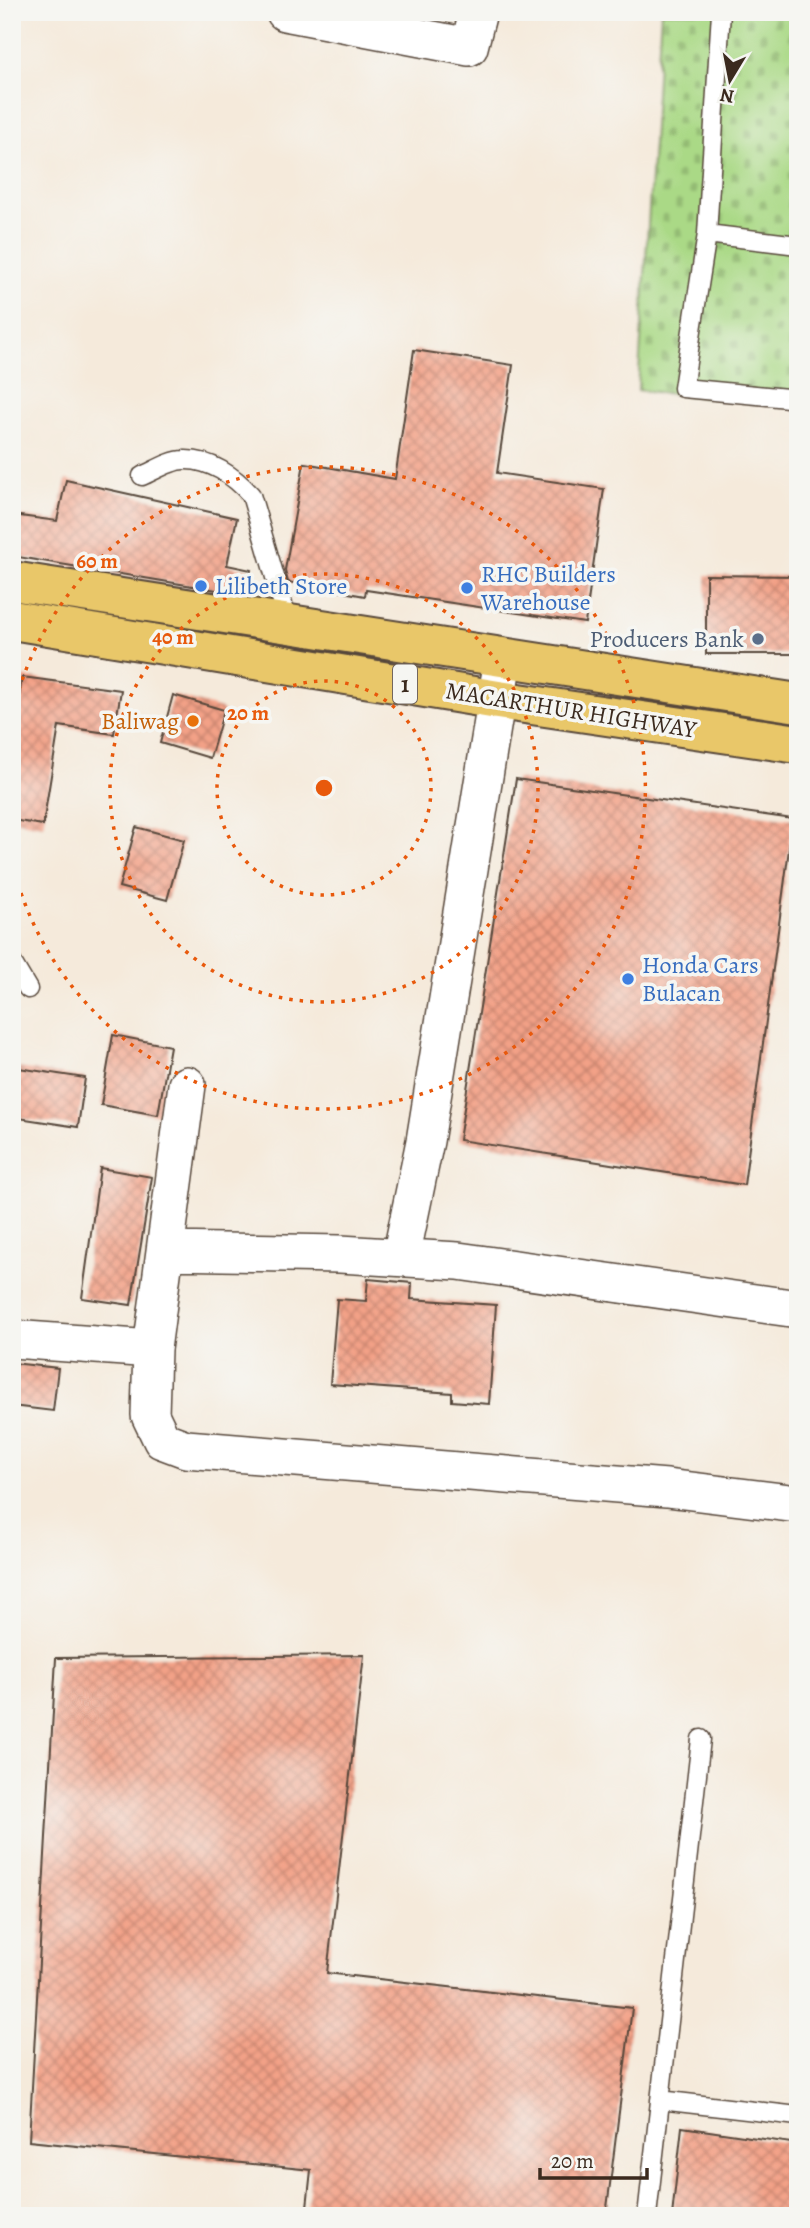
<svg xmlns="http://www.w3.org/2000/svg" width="810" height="2228" viewBox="0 0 810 2228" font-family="Alegreya,serif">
  <defs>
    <pattern id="cemetery-stones" width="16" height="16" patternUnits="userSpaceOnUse" patternTransform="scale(1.75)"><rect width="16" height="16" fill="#aad986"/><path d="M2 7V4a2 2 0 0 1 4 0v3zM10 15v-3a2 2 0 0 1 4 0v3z" fill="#93ba73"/></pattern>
    <pattern id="building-cross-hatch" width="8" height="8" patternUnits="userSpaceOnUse" patternTransform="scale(1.75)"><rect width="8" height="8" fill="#f3a187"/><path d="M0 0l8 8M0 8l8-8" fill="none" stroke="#c6836e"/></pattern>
  </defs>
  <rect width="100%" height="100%" fill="#f6f6f2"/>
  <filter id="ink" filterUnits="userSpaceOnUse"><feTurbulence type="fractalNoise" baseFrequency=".0143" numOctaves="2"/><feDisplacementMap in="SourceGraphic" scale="14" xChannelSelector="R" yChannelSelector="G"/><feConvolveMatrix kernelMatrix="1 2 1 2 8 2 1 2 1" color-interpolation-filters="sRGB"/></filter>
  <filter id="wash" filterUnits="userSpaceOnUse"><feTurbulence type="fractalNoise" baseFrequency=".00686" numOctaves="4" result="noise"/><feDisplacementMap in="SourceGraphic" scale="28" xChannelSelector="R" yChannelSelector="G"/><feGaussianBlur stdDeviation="1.57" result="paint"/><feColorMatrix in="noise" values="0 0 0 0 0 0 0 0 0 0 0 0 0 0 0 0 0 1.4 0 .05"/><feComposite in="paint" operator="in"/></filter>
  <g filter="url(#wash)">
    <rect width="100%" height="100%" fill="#f5eadb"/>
    <path fill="url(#cemetery-stones)" stroke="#728252" stroke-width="2" d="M661,12H798V407L638,390Z"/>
    <g id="blocks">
      <path fill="url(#building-cross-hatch)" d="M414,350L513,365L497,473L604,489L585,623L366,590L365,596L288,582L285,570L304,463L395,479Z
        M66,480L237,518L227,565L251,570L247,595L12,556V515L57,521Z
        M706,575L798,576V654H706Z
        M22,677L121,690L114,734L59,726L43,825L12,820V746Z
        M173,695L224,710L210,758L160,743Z
        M516,779L793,819L744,1185L459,1140Z
        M136,827L184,840L167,900L119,887Z
        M113,1035L170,1046L158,1115L101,1105Z
        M12,1067L85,1078L78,1127L12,1117Z
        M100,1168L152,1177L131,1305L82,1298Z
        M368,1279L412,1283L411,1299L496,1305L489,1404L452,1401V1393L330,1384L337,1299L366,1301Z
        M12,1363L58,1368L53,1411L12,1406Z
        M364,1655L327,1973L632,2008L606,2216H306L311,2170L29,2141L56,1658Z
        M682,2127L798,2144V2216H672Z"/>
    </g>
  </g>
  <g filter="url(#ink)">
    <use href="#blocks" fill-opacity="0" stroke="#57473a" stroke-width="2"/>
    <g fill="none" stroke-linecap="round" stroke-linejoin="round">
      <g stroke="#57473a" stroke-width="21">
        <path id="lane" d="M721,12L707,234L683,388L798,399
          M707,234L798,245
          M142,476C154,471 171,460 184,460C210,459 234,476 251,495L289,625
          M12,962L28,989
          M660,2100L798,2116
          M647,2216L701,1739"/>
      </g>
      <g stroke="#57473a" stroke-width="40">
        <path id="street" d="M285,12L469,47L478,12
          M187,1085L152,1349L150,1415L162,1440L186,1449L667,1488L798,1504
          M167,1251L340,1254L458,1261L798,1309
          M401,1257L425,1141L503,659
          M12,1339L152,1349"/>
      </g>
      <g stroke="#57473a" stroke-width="42">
        <path id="highway" d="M12,581L798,703
          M12,620L498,700L798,744"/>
      </g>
      <use href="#lane" stroke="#fff" stroke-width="18"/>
      <use href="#street" stroke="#fff" stroke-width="37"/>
      <use href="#highway" stroke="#e9c769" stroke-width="38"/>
    </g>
  </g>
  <g fill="none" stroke="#e8590c" stroke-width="3.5" stroke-dasharray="3.5 7">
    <circle cx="324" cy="788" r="107"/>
    <circle cx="324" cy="788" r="214"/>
    <path d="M13 710A321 321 0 1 1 13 866"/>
  </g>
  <g fill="#3f7fe0" stroke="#f6f6f2" stroke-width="2.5">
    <circle cx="201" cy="586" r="7"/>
    <circle cx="467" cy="588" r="7"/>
    <circle cx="628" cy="979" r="7"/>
  </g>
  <circle fill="#5c6f8a" stroke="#f6f6f2" stroke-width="2.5" cx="758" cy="639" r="7"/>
  <circle fill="#e8710a" stroke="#f6f6f2" stroke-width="2.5" cx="193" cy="721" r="7"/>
  <g text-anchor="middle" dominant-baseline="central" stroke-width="7" stroke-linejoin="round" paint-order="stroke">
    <rect fill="#f6f6f2" stroke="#73675e" stroke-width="2" x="393" y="664.5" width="24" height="39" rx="5"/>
    <g font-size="23" font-weight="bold" fill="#3b2a1e">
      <text x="405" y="684">1</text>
    </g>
    <g font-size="24" fill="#366cbe" stroke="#f6f6f2" text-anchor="start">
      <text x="481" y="574">RHC Builders<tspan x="481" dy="28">Warehouse</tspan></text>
      <text x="215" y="586">Lilibeth Store</text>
      <text x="642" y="965">Honda Cars<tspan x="642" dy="28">Bulacan</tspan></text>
    </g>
    <g font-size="24" fill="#4e5e75" stroke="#f6f6f2" text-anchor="end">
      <text x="744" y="639">Producers Bank</text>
    </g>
    <g font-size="24" fill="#3b2a1e" stroke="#f6f6f2">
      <text transform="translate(571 710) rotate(9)">MACARTHUR HIGHWAY</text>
    </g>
    <g font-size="24" fill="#c56008" stroke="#f6f6f2" text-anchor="end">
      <text x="179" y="721">Baliwag</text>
    </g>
  </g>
  <circle cx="324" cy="788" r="10" fill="#e8590c" stroke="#f6f6f2" stroke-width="3.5"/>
  <g font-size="21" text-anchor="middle" font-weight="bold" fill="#e8590c" stroke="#f6f6f2" stroke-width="7" stroke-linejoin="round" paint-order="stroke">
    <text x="97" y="568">60 m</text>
    <text x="173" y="644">40 m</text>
    <text x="248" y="720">20 m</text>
  </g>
  <rect width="810" height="2228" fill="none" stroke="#f6f6f2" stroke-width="42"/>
  <g transform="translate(730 80) rotate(190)" stroke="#f6f6f2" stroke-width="5" paint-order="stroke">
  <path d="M0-5L12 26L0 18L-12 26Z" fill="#3b2a1e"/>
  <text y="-10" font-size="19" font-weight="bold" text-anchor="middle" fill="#3b2a1e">N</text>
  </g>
  <path d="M540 2168v10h107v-10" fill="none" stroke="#3b2a1e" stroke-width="3.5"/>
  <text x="551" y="2168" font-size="21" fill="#3b2a1e" stroke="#f6f6f2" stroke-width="5" paint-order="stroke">20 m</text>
</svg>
